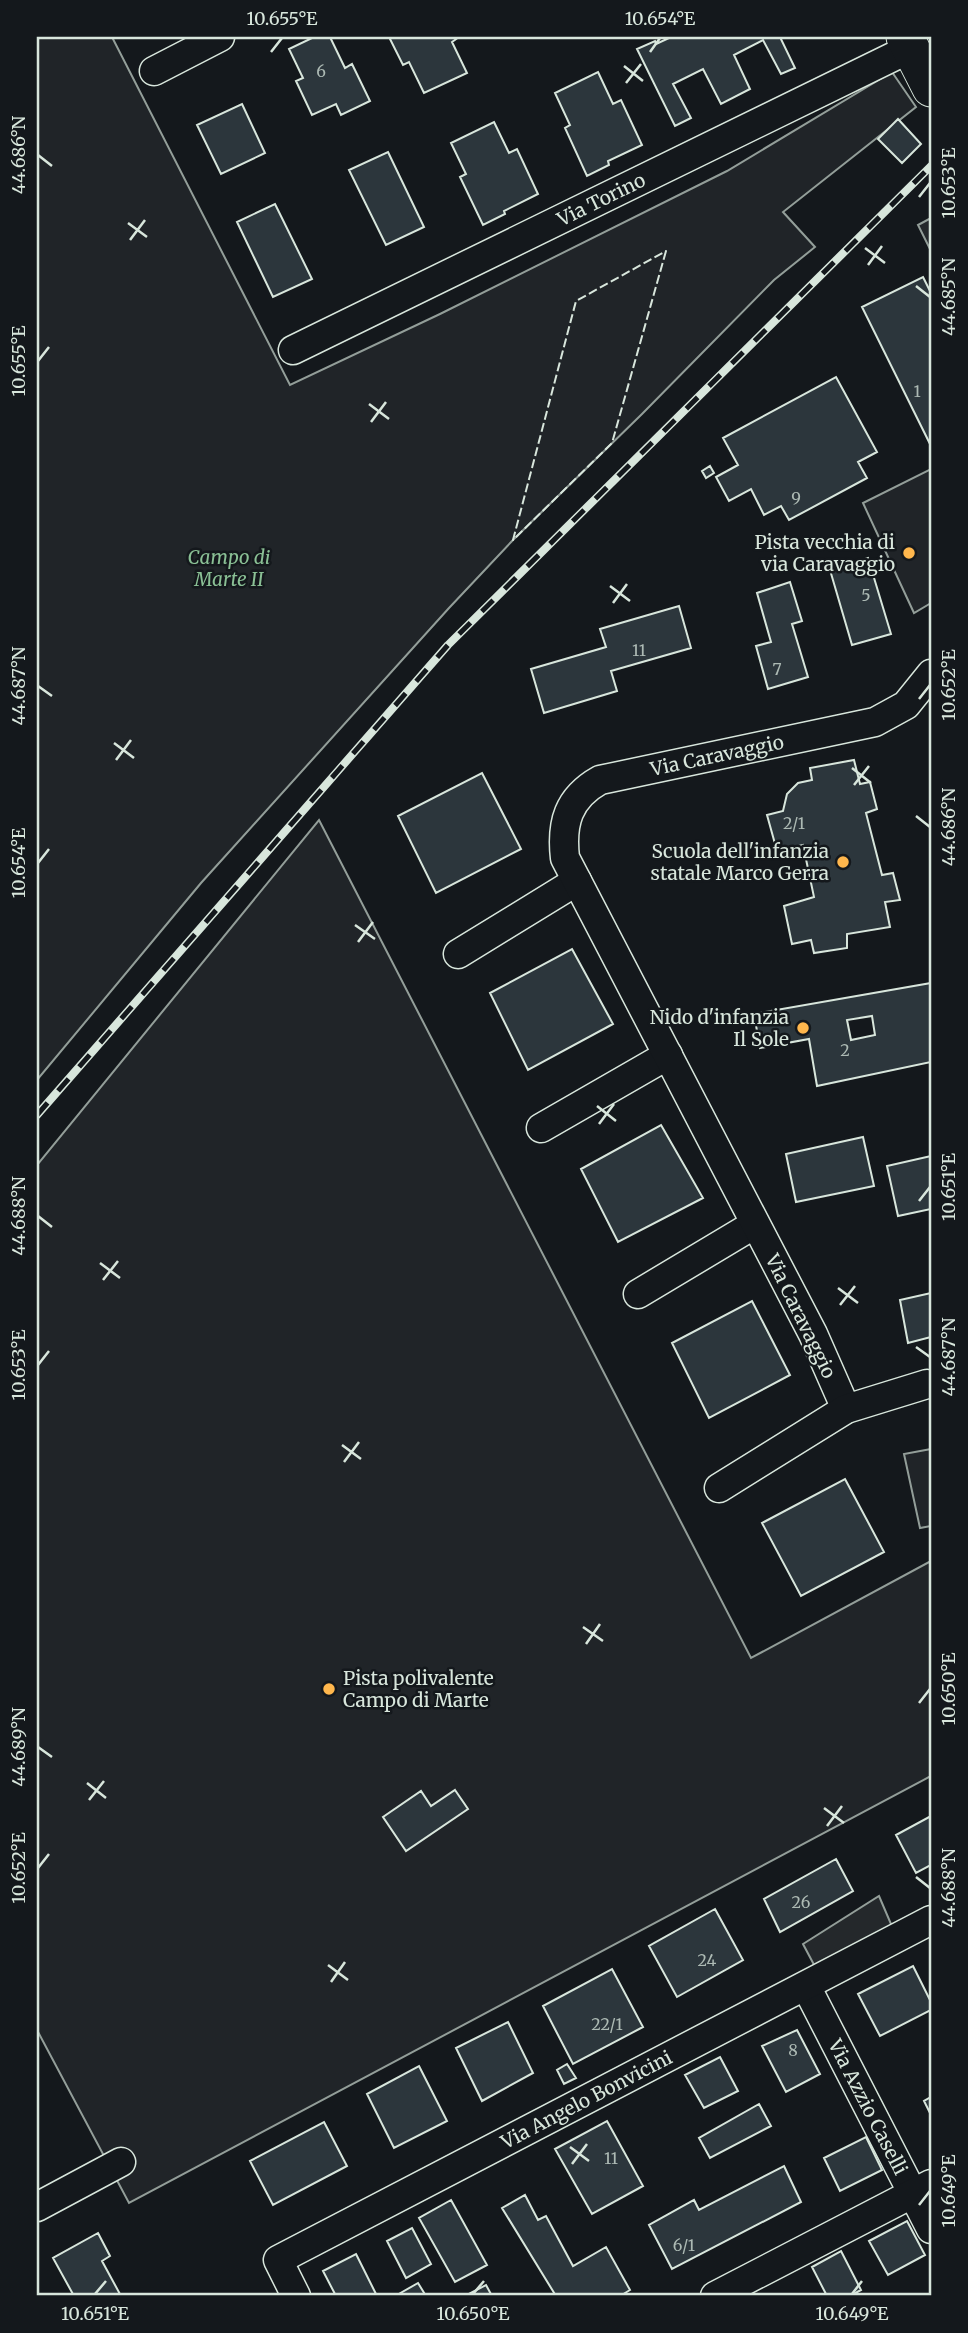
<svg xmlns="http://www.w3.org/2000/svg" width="968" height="2333" viewBox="0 0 968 2333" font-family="Merriweather,serif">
  <rect width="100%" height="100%" fill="#14181c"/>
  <path fill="#202428" stroke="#939e99" stroke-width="2" d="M37,37H112L290,385L440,314L727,171L892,72L916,107L783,212L815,247L774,280L642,414L513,540L449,608L201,883L37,1080Z
    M931,469V603L914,613L863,503Z
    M319,820L751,1658L931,1561V1776L129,2203L37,2030V1165Z
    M931,1449V1526L920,1528L904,1454Z"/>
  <path fill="#24282b" stroke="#939e99" stroke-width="2" d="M931,218V251L918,225Z
    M879,1896L897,1938L821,1978L803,1944Z"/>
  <path fill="#2c363c" stroke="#d8e6dc" stroke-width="2" fill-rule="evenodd" d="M314,37H330L345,68L352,64L370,101L341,115L336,104L312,115L296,81L303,78L289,49Z
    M389,37H459L452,42L467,73L424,93L409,62L403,65Z
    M671,37H780L795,68L781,74L763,40L734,55L750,89L721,104L703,69L673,84L691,118L675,126L637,49L655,41L656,44Z
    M598,72L613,104L621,100L642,145L608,161L609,165L587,176L565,128L570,125L555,93Z
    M242,104L265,153L221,174L197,125Z
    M898,119L921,144L902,163L878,139Z
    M494,122L509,153L517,149L538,194L504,211L505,214L483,225L460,177L466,174L451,143Z
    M388,152L424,227L386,245L349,170Z
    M275,204L312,279L273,297L237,222Z
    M923,277L931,293V446L862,307Z
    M836,377L877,452L858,462L867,478L789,520L781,506L764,515L751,489L729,501L716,477L738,465L723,438Z
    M710,466L714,473L706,478L702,471Z
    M868,558L891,634L852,645L830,570Z
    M790,582L802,621L792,624L808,677L768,689L756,646L771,642L757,593Z
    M679,606L691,648L611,671L617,691L544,713L531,669L606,647L600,629Z
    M854,760L860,784L870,782L877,809L866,813L882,875L893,873L900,900L885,902L890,927L847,934V948L814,953L811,940L792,944L784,906L814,897L803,845L777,851L767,815L783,811L787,794L798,783L812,780L810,768Z
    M482,773L521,849L436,893L398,816Z
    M572,949L613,1024L528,1070L490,993Z
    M931,983V1062L817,1086L809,1039L760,1048L754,1014ZM872,1016L875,1035L851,1040L847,1020Z
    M661,1125L703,1198L618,1242L581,1169Z
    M863,1137L874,1186L796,1202L786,1154Z
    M931,1156V1209L898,1216L887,1166Z
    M931,1293V1337L908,1343L900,1300Z
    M752,1301L790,1375L709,1418L672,1343Z
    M845,1479L884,1552L801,1596L762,1523Z
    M455,1790L468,1809L406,1851L383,1817L421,1791L431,1806Z
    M931,1816V1865L916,1873L896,1835Z
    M836,1859L853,1891L780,1932L764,1899Z
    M715,1909L743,1960L677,1997L649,1946Z
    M913,1966L931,2002V2010L880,2036L858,1994Z
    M612,1969L643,2027L573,2064L543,2006Z
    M508,2022L533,2073L482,2101L456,2048Z
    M797,2030L820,2074L786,2092L762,2046Z
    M720,2057L738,2091L704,2108L685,2075Z
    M567,2064L576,2078L564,2084L557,2070Z
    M419,2066L447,2121L394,2148L367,2094Z
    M931,2097V2115L924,2101Z
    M759,2104L771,2126L710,2158L699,2138Z
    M607,2121L643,2186L592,2214L555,2149Z
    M324,2122L347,2166L273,2205L250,2161Z
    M866,2137L882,2170L840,2191L824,2158Z
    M784,2166L801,2202L672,2269L649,2225L694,2200L699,2210Z
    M525,2195L538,2220L546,2216L573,2266L606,2247L630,2290L620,2296H556L502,2208Z
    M451,2200L487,2265L455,2282L419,2218Z
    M907,2221L925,2255L888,2275L869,2241Z
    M412,2228L431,2264L406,2278L387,2241Z
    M98,2233L110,2256L102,2261L121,2296H74L53,2258Z
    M841,2251L861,2290L850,2296H827L812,2267Z
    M356,2254L377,2296H336L323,2271Z
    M418,2283L426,2296H397V2295Z
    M486,2285L492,2296H465Z"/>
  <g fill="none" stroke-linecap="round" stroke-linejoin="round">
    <g stroke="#d8e6dc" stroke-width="31">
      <g id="minor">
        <path d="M154,71L220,37"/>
        <path id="s1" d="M293,350L911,48"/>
        <path d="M458,954L577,881"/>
        <path d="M541,1128L668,1055"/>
        <path d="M638,1294L755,1224"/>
        <path id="s2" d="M846,1409L813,1334L565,858C561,823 568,798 600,780L875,722L906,705L931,674"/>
        <path d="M719,1488L846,1409L927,1384"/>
        <path id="s3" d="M806,1986L931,2229"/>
        <path d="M37,2207L121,2162"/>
        <path id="s4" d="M296,2296L278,2260L931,1920"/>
        <path d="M715,2296L931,2184"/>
      </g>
    </g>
    <g stroke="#d8e6dc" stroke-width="39">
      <path id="major" d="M905,37L931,88"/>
    </g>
    <use href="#minor" stroke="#14181c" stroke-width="28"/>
    <use href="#major" stroke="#14181c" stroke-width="37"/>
    <g stroke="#d8e6dc" stroke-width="8">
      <path id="rail" d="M37,1115L448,645L931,166"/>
    </g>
    <use href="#rail" stroke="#14181c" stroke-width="5" stroke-dasharray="16" stroke-linecap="butt"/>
    <path stroke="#d8e6dc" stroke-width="2" stroke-dasharray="9 3.5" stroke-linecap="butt" d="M666,251L612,443L513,540L576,301Z"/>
  </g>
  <path fill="none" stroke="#d8e6dc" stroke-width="2.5" d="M271,52L282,38M650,52L660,38M624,66L643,81M626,83L641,64M38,155L52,166M919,197L930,183M128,223L147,237M130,240L145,220M865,248L885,263M868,265L882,246M916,286L930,297M38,361L49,347M369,404L389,419M371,422L386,402M610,586L630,601M613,603L627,584M38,686L52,696M919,699L930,685M114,743L134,758M116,760L131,740M852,768L871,783M854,785L869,766M916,816L930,827M38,863L49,849M355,925L375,939M358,942L373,922M597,1106L616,1121M599,1124L614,1104M919,1201L930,1187M38,1216L52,1227M100,1263L120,1278M103,1280L118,1261M838,1288L858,1303M840,1305L855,1286M916,1347L930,1357M38,1365L49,1351M342,1445L361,1459M344,1462L359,1442M583,1627L603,1641M586,1644L600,1624M919,1703L930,1689M38,1747L52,1757M87,1783L106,1798M89,1800L104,1781M824,1808L844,1823M827,1826L842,1806M38,1868L49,1854M916,1877L930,1888M328,1965L348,1980M331,1982L345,1962M570,2147L589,2161M572,2164L587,2144M919,2205L930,2191M95,2294L106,2281M473,2294L484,2281M852,2294L862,2281"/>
  <g fill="#ffb74d" stroke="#14181c" stroke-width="2.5">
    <circle cx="909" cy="553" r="7"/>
    <circle cx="843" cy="862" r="7"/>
    <circle cx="803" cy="1028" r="7"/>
    <circle cx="329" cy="1689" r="7"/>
  </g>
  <g text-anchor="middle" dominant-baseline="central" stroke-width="5" stroke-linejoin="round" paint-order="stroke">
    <g font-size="16" fill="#adbab4">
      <text x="321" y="71">6</text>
      <text x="917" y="391">1</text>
      <text x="796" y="498">9</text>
      <text x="866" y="595">5</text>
      <text x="639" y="650">11</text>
      <text x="777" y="669">7</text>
      <text x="794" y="823">2/1</text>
      <text x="845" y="1050">2</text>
      <text x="801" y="1902">26</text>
      <text x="707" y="1960">24</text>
      <text x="607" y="2024">22/1</text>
      <text x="793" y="2050">8</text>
      <text x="611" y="2158">11</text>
      <text x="684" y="2245">6/1</text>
    </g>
    <g font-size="19" fill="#d8e6dc" stroke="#14181c">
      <text stroke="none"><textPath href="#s1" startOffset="343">Via Torino</textPath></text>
      <text stroke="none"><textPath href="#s2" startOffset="830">Via Caravaggio</textPath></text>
      <text transform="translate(801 1316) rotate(64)">Via Caravaggio</text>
      <text stroke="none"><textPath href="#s4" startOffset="388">Via Angelo Bonvicini</textPath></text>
      <text stroke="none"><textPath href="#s3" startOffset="136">Via Azzio Caselli</textPath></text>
    </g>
    <g font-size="19" fill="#d8e6dc" stroke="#14181c" text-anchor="end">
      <text x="895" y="542">Pista vecchia di<tspan x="895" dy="22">via Caravaggio</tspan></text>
      <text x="829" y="851">Scuola dell'infanzia<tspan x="829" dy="22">statale Marco Gerra</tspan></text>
      <text x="789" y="1017">Nido d'infanzia<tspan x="789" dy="22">Il Sole</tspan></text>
      <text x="343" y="1678" text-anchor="start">Pista polivalente<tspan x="343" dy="22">Campo di Marte</tspan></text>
    </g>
    <g font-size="19" font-style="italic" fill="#8ac095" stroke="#14181c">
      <text x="229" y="557">Campo di<tspan x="229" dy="22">Marte II</tspan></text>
    </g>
  </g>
  <rect width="968" height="2333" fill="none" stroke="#14181c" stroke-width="77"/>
  <rect x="38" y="38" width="892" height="2256" fill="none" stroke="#d8e6dc" stroke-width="2.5"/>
  <g font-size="18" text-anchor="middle" fill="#d8e6dc">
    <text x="282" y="25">10.655°E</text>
    <text x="660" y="25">10.654°E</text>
    <text transform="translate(19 155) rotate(-90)" y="6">44.686°N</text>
    <text transform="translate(949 183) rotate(-90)" y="6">10.653°E</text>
    <text transform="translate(949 297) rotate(-90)" y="6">44.685°N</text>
    <text transform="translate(19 361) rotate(-90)" y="6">10.655°E</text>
    <text transform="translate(949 685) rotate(-90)" y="6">10.652°E</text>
    <text transform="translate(19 686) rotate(-90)" y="6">44.687°N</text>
    <text transform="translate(949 827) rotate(-90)" y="6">44.686°N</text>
    <text transform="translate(19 863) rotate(-90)" y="6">10.654°E</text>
    <text transform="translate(949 1187) rotate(-90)" y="6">10.651°E</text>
    <text transform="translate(19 1216) rotate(-90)" y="6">44.688°N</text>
    <text transform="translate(949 1357) rotate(-90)" y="6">44.687°N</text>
    <text transform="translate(19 1365) rotate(-90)" y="6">10.653°E</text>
    <text transform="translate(949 1689) rotate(-90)" y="6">10.650°E</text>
    <text transform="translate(19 1747) rotate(-90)" y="6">44.689°N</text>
    <text transform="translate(19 1868) rotate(-90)" y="6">10.652°E</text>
    <text transform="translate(949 1888) rotate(-90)" y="6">44.688°N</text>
    <text transform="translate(949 2191) rotate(-90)" y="6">10.649°E</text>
    <text x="95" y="2320">10.651°E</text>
    <text x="473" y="2320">10.650°E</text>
    <text x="852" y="2320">10.649°E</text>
  </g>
</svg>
